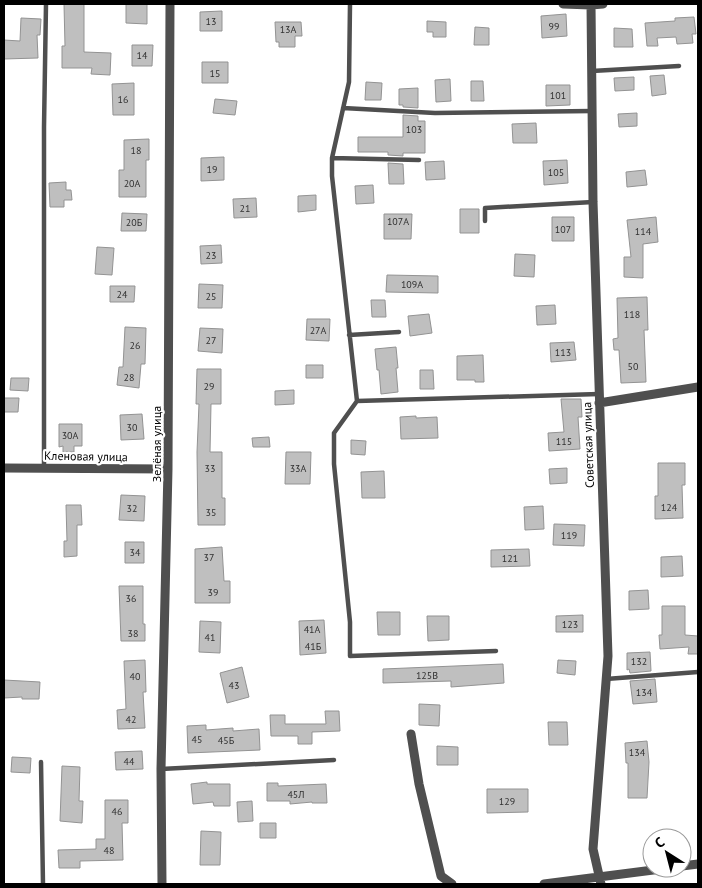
<svg xmlns="http://www.w3.org/2000/svg" width="702" height="888" viewBox="0 0 702 888" font-family="'PT Sans',sans-serif">
  <rect width="100%" height="100%" fill="#fff"/>
  <path fill="#bfbfbf" stroke="#939393" d="M64,4H84V52L111,53L110,75L91,74L92,68H62V46H65Z
    M126,4H147V24L126,23Z
    M222,11V31H200V12Z
    M566,14L567,36L542,38L541,16Z
    M694,17L696,34H692L693,43L677,44L676,37L657,38L658,46H647L645,23L675,21V18Z
    M21,18L41,19L40,35H37L38,58L4,59V40L20,41Z
    M427,21L446,22V37H433V32H427Z
    M275,22H301L302,36H295V47H279V42H276Z
    M475,27L489,28V45H474Z
    M614,28L632,29L633,47H614Z
    M132,45H153L152,66H132Z
    M202,62H228V83H202Z
    M664,75L666,94L652,96L650,76Z
    M634,77V90L615,91L614,78Z
    M450,79L451,101L436,102L435,80Z
    M471,81H483L484,101H471Z
    M366,82L382,83L381,100H365Z
    M134,83V115H113L112,84Z
    M546,85H570V105L546,106Z
    M418,88V108L403,107V105H399V89Z
    M215,99L237,101L235,115L213,113Z
    M637,113V126L619,127L618,114Z
    M403,115L418,116V121H425V153H403V156L388,155V152H358V137H403Z
    M536,123L537,143H513L512,124Z
    M149,139V160H146V197H119V170H124V140Z
    M224,157V180L201,181V158Z
    M567,160L568,183L544,185L543,161Z
    M444,161L445,179L426,180L425,162Z
    M388,163L403,164L404,184H389Z
    M645,170L647,185L627,187L626,172Z
    M66,182V190H71L72,200H64V207H50L49,183Z
    M373,185L374,203L356,204L355,186Z
    M316,195V210L298,212V196Z
    M256,198L257,217L234,218L233,199Z
    M460,209H479V233H460Z
    M122,213L147,214L146,231H121Z
    M384,214H412L411,239H384Z
    M552,217H574V241H552Z
    M656,217L658,242L643,244V278L624,277V257H631L627,220Z
    M221,245L222,263L201,264L200,246Z
    M97,247L114,248L112,275L95,274Z
    M515,254L535,255L534,277L514,276Z
    M387,275L438,276V293L386,292Z
    M199,284L223,285L222,308H198Z
    M110,286H135L134,302H110Z
    M647,297L648,330H644L646,382L621,383L619,350H614L613,339L618,338L617,298Z
    M371,300H385L386,317H372Z
    M555,305L556,324L537,325L536,306Z
    M429,314L432,333L410,336L408,316Z
    M307,319H330L329,341L306,340Z
    M125,327L146,328L145,364H141L139,388L117,385L119,367H123Z
    M200,328L223,329L222,353L198,351Z
    M574,342L576,360L551,362L550,343Z
    M396,347L398,368H396L398,392L381,394L379,370H377L375,349Z
    M483,355L484,382H475V380H457V356Z
    M306,365H323V378H306Z
    M197,369H221V404H211L210,452H222V498H225V525H198L197,452L199,404H196Z
    M420,370H433L434,389H420Z
    M11,378H29L28,391L10,390Z
    M294,390V404L275,405V391Z
    M4,398H19L18,412H4Z
    M561,399H581L582,417H578L580,449L549,451L548,433L564,432Z
    M142,414L144,439L121,440L120,415Z
    M416,416V418L437,417L438,438L401,439L400,417Z
    M59,424H82V446H74V452H63V446L59,447Z
    M269,437L270,447H253L252,438Z
    M351,440L366,441L365,455L351,454Z
    M286,452H311L310,484H285Z
    M658,463H685V485H682L683,518L655,519V496H658Z
    M567,468V483L550,484L549,469Z
    M384,471L385,498H362L361,472Z
    M121,495L145,496L144,521L119,520Z
    M66,505H81L82,525H77V556L64,557V541H67Z
    M543,506L544,529L525,530L524,507Z
    M554,524L585,525L584,546L553,545Z
    M125,542H144V563H125Z
    M222,547L224,581H230V603H195V549Z
    M529,549L530,566L491,567V550Z
    M682,556L683,576L661,577V557Z
    M119,586H143V624H145V641H121Z
    M648,590L649,609L629,610V591Z
    M662,606H685V635L698,636V654H688L689,647L660,649L659,635H662Z
    M377,612H400V635H378Z
    M583,615V632H556V616Z
    M427,616H449V640L428,641Z
    M324,620L326,653L300,655L299,621Z
    M200,621L221,622L220,653L199,652Z
    M650,652L651,671L630,673L629,669L627,670V653Z
    M145,660L146,692H143L145,728L118,729L117,710L126,709L124,661Z
    M558,660L576,661L575,675L557,673Z
    M503,664L504,683L451,687V681L383,683V669Z
    M242,667L249,697L227,703L220,673Z
    M655,679L657,702L633,704L630,681Z
    M4,680L40,682L39,699H22V697L4,698Z
    M419,704L440,705L439,726L419,725Z
    M325,711H339L340,731L312,732V744H298V736H271L270,715H285V724H326Z
    M548,722H567L568,745H549Z
    M206,725V730L233,728V731L259,729L260,750L188,753L187,726Z
    M647,741L649,762L647,798H628V763H626L625,743Z
    M437,746L458,747V765H437Z
    M142,751L143,769L116,770L115,752Z
    M12,757L31,758L30,773L11,772Z
    M62,766L80,767L79,801H83L82,823L60,821Z
    M207,782V784H230V806H214L213,802L193,804L191,784Z
    M267,783H278V786L326,784L327,803H312V802L290,804V801H267Z
    M487,789H528V812L487,813Z
    M105,800H128V823H122L123,860L80,861V868H59L58,850L96,849V839H105Z
    M252,801L253,821L238,822L237,802Z
    M260,823H276V838H260Z
    M201,831L221,832L220,865H200Z"/>
  <g fill="none" stroke-linecap="round" stroke-linejoin="round">
    <path stroke="#4f4f4f" stroke-width="4.5" d="M350,4L349,82L332,158V176L357,401L334,433V464L350,622V656L496,651
      M592,71L679,66
      M343,108L435,113L592,111
      M332,158L419,160
      M485,221V208L593,202
      M349,335L399,332
      M357,401L599,394
      M44,468V127L46,4
      M606,679L698,672
      M41,762L43,884
      M161,769L334,760"/>
    <path stroke="#4f4f4f" stroke-width="9" d="M563,4L591,5L603,4
      M591,4L593,202L608,656L593,849L601,884
      M599,403L698,387
      M4,468L168,469
      M411,734L419,784L441,876L452,884
      M682,866L698,864
      M162,884L161,769L168,469L170,4
      M544,884L669,868"/>
  </g>
  <g text-anchor="middle" dominant-baseline="central" stroke-width="4.5" stroke-linejoin="round" paint-order="stroke">
    <g font-size="10" fill="#303030">
      <text x="211" y="21">13</text>
      <text x="554" y="26">99</text>
      <text x="288" y="29">13А</text>
      <text x="142" y="55">14</text>
      <text x="215" y="73">15</text>
      <text x="558" y="95">101</text>
      <text x="123" y="99">16</text>
      <text x="414" y="129">103</text>
      <text x="136" y="150">18</text>
      <text x="212" y="169">19</text>
      <text x="556" y="172">105</text>
      <text x="132" y="183">20А</text>
      <text x="245" y="208">21</text>
      <text x="398" y="221">107А</text>
      <text x="134" y="222">20Б</text>
      <text x="563" y="229">107</text>
      <text x="643" y="231">114</text>
      <text x="211" y="255">23</text>
      <text x="412" y="284">109А</text>
      <text x="122" y="294">24</text>
      <text x="211" y="296">25</text>
      <text x="632" y="314">118</text>
      <text x="318" y="330">27А</text>
      <text x="211" y="340">27</text>
      <text x="135" y="345">26</text>
      <text x="563" y="352">113</text>
      <text x="633" y="366">50</text>
      <text x="129" y="377">28</text>
      <text x="209" y="386">29</text>
      <text x="132" y="427">30</text>
      <text x="70" y="435">30А</text>
      <text x="564" y="441">115</text>
      <text x="210" y="468">33</text>
      <text x="298" y="468">33А</text>
      <text x="669" y="507">124</text>
      <text x="132" y="508">32</text>
      <text x="211" y="512">35</text>
      <text x="569" y="535">119</text>
      <text x="135" y="552">34</text>
      <text x="209" y="557">37</text>
      <text x="510" y="558">121</text>
      <text x="213" y="592">39</text>
      <text x="131" y="598">36</text>
      <text x="570" y="624">123</text>
      <text x="312" y="629">41А</text>
      <text x="133" y="633">38</text>
      <text x="210" y="637">41</text>
      <text x="313" y="646">41Б</text>
      <text x="639" y="661">132</text>
      <text x="427" y="675">125В</text>
      <text x="135" y="676">40</text>
      <text x="234" y="685">43</text>
      <text x="644" y="692">134</text>
      <text x="131" y="719">42</text>
      <text x="197" y="739">45</text>
      <text x="226" y="740">45Б</text>
      <text x="637" y="752">134</text>
      <text x="129" y="761">44</text>
      <text x="296" y="794">45Л</text>
      <text x="507" y="801">129</text>
      <text x="117" y="811">46</text>
      <text x="109" y="850">48</text>
    </g>
    <g font-size="12" fill="#000" stroke="#fff">
      <text transform="translate(156 444) rotate(-90)">Зелёная улица</text>
      <text transform="translate(588 445) rotate(-92)">Советская улица</text>
      <text transform="translate(86 456) rotate(1)">Кленовая улица</text>
    </g>
  </g>
  <rect width="702" height="888" fill="none" stroke="#000000" stroke-width="10"/>
  <g transform="translate(667 853) rotate(324)"><circle r="24" fill="#ffffff" stroke="#999999"/>
  <path d="M0-4L9 19L0 12L-9 19Z" fill="#000000"/>
  <text y="-8" font-size="14" font-weight="bold" text-anchor="middle" fill="#000000">С</text>
  </g>
</svg>
